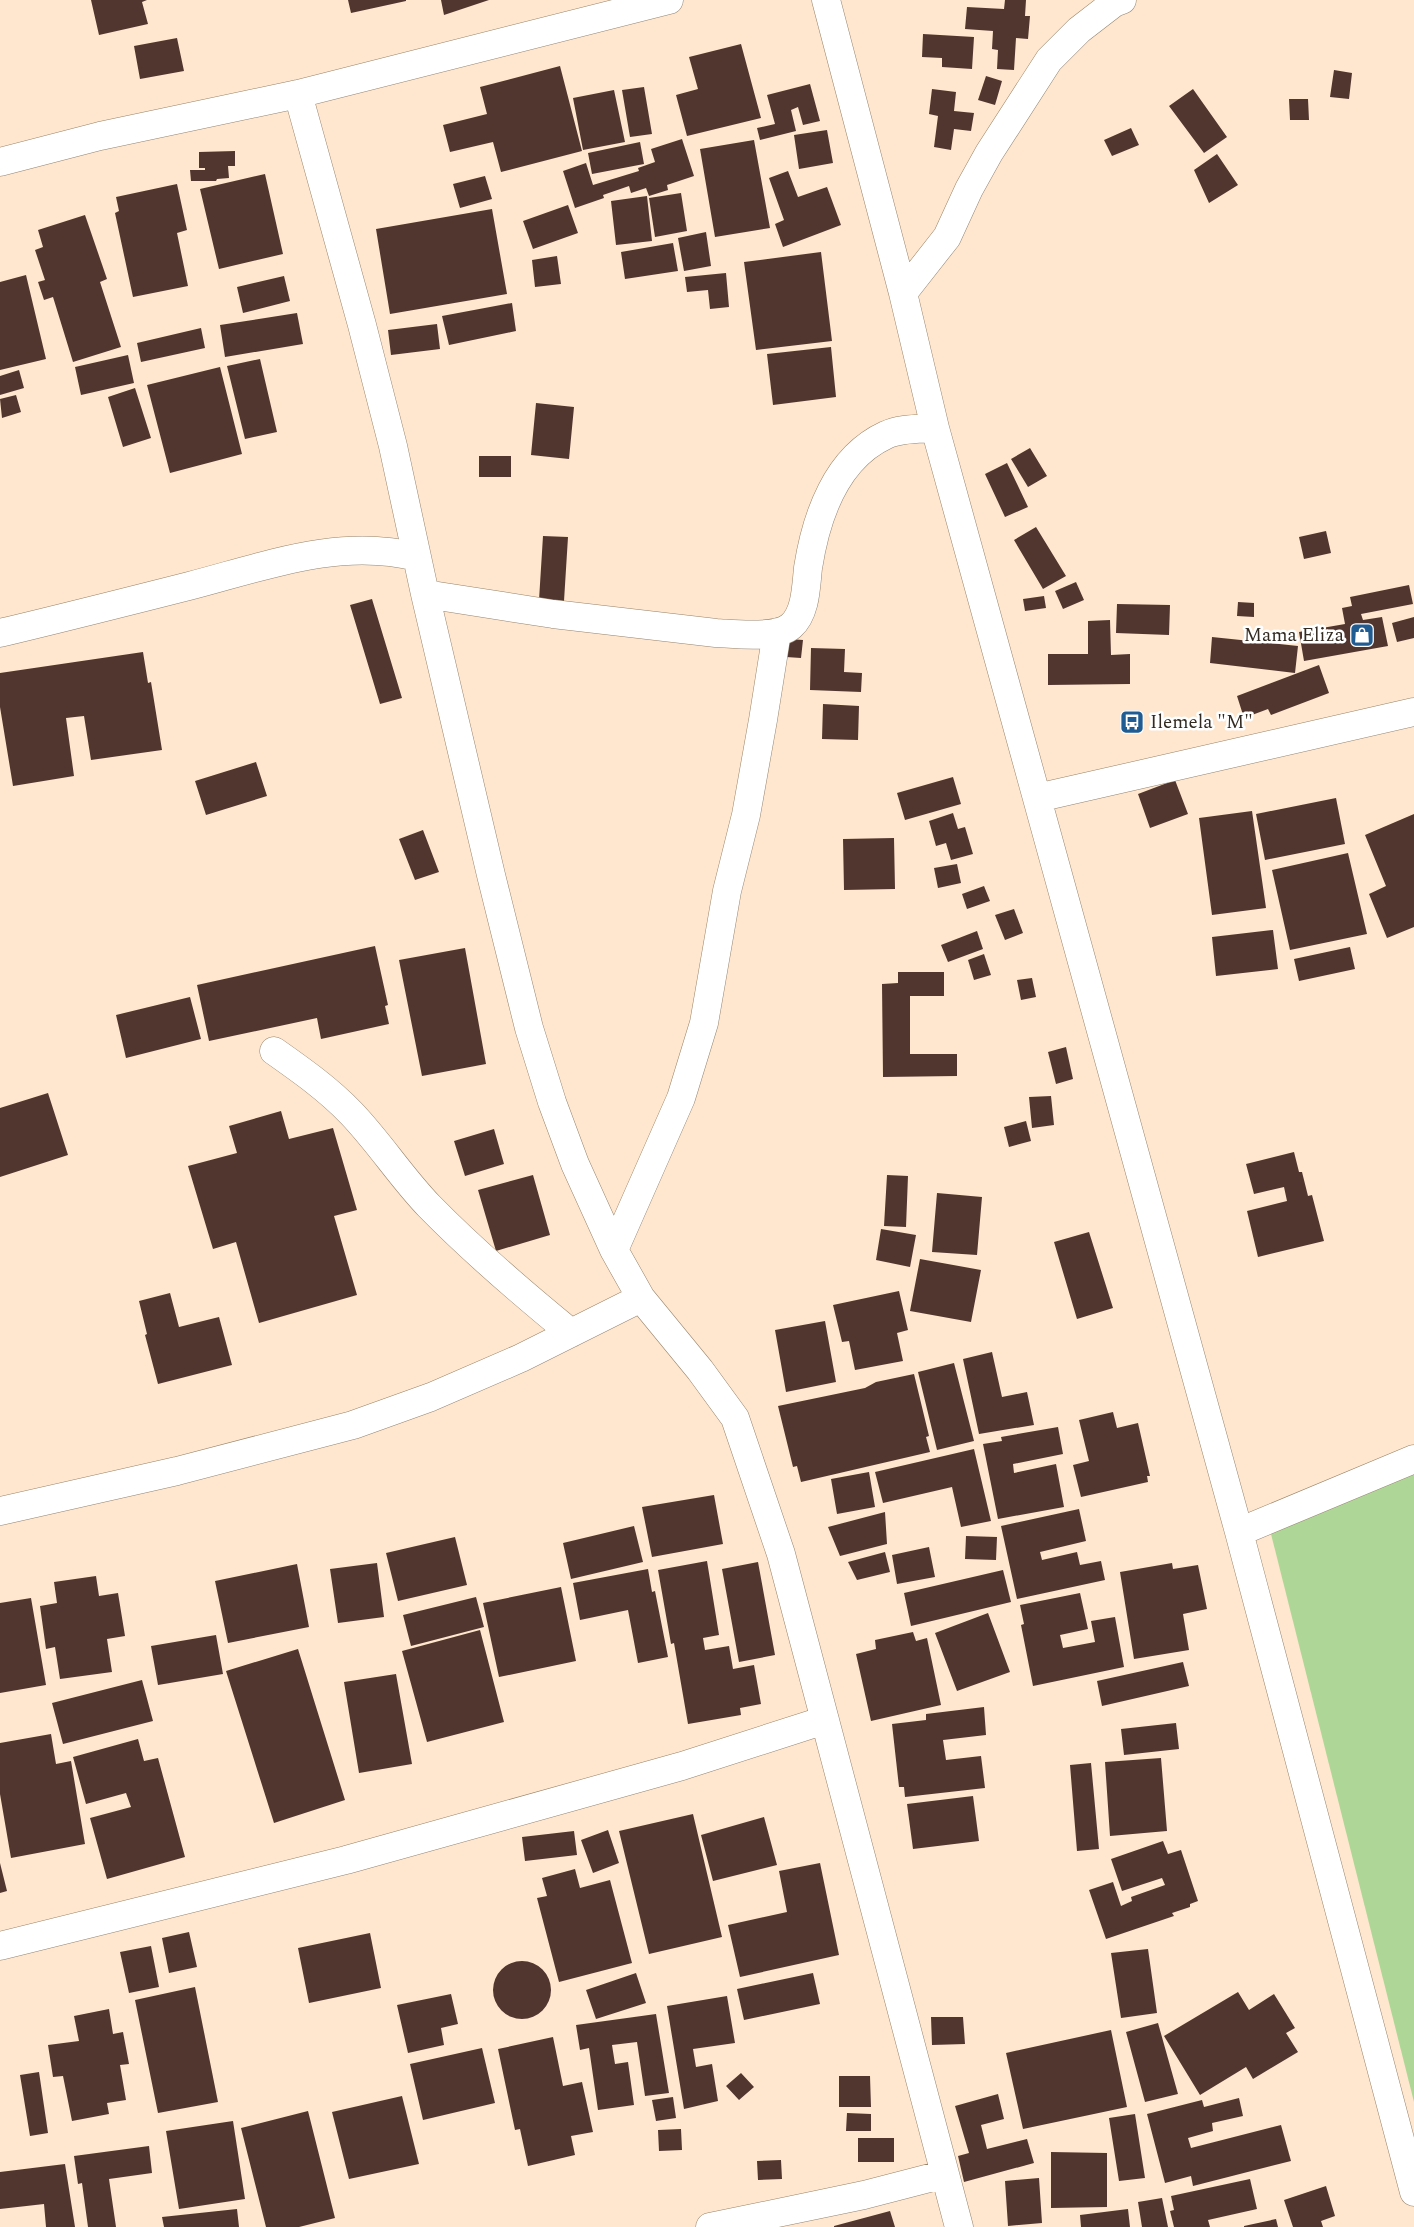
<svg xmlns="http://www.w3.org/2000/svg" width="1414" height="2227" viewBox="0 0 1414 2227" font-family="Spectral,serif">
  <rect width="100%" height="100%" fill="#fee7ce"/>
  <path fill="#aed797" d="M1414,1468V2102L1269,1526Z"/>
  <path fill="#51362f" d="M91,0H147L142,2L148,24L99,35Z
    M348,0H406V1L351,13Z
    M441,0H489L444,15Z
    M1005,0H1026L1025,16H1030L1028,39L1016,38L1014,70L997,69L998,50L992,49L993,31L965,29L967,7L1004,9Z
    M923,34L974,37L972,69L942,67V58L922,57Z
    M177,38L184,71L140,79L134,46Z
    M741,44L761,118L687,136L676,95L698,89L689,57Z
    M560,66L582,151L501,172L493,142L450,152L443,125L487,114L480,87Z
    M1334,70L1352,73L1349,99L1330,97Z
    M986,76L1002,81L995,105L978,100Z
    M810,84L820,121L803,125L798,107L791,110L796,131L760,140L757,128L775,124L767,95Z
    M644,87L652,134L630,137L622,90Z
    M932,89L956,92L954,111L974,113L971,131L954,129L951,150L934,147L938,116L929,114Z
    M1193,89L1227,137L1204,153L1169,106Z
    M614,90L625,142L583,150L573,98Z
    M1289,99H1308L1309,120H1290Z
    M1131,128L1139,145L1112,156L1104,140Z
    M827,130L833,163L799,169L794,135Z
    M682,139L694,176L667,185L668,190L649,196L646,188L631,193L629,186L603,195L604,198L575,208L563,171L586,163L593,185L639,171L638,168L655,162L651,149Z
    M754,140L770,228L715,237L700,149Z
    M640,142L644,164L592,174L588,153Z
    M235,151V166H228L229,178L217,179L216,181H191L190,170H205V168H199V152Z
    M1217,154L1238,185L1209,203L1194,170Z
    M788,171L798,197L827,187L841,225L783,247L775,224L784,220L769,178Z
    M265,174L283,254L219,269L200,189Z
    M485,176L492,199L460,208L453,184Z
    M177,184L187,230L177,233L188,286L133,297L115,213L119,211L116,197Z
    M681,193L687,231L655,237L649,198Z
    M647,196L652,241L616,245L611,201Z
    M568,205L578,233L533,249L523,221Z
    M492,209L507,294L390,314L376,229Z
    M85,215L107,279L100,282L121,347L73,362L53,297L44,300L38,282L45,280L35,250L43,247L38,230Z
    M706,232L711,266L684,271L678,238Z
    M673,243L678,271L625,279L621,252Z
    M821,252L832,341L756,350L744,262Z
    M557,256L561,284L535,287L532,260Z
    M726,273L729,307L710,309L708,290L687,292L685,277Z
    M26,275L46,359L0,370V282Z
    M284,276L290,301L243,313L237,287Z
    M512,303L516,331L449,345L442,316Z
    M297,313L303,344L225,357L220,325Z
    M437,324L440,349L391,355L388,330Z
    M201,328L205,348L141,362L137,343Z
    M831,347L836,397L773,405L767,354Z
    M128,355L134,383L81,395L75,367Z
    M260,359L277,432L245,439L227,366Z
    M220,367L242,454L170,473L147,385Z
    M19,370L24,388L0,395V376Z
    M135,388L151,438L123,447L108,397Z
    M16,395L21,412L2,418L0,399Z
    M536,403L574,407L569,459L531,455Z
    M1030,448L1047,476L1028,487L1011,459Z
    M479,456H511V477H479Z
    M1007,463L1028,507L1005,517L985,474Z
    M1036,527L1066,576L1043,589L1014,540Z
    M1326,531L1331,553L1304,559L1299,537Z
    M543,536L568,537L564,601L539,600Z
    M1076,582L1084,600L1063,609L1055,591Z
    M1409,585L1413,604L1361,614L1363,620L1382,617L1388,646L1304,661L1299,632L1345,624L1342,608L1352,606L1350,597Z
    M1044,596L1046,608L1025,611L1023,599Z
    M372,599L402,698L380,704L350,605Z
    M1238,602L1254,603V617L1237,616Z
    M1117,604L1170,605L1169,635L1116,633Z
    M1414,617V638L1397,642L1392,623Z
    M1110,620L1111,655L1130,654V684L1048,685V654H1088V621Z
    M1212,637L1298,646L1295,673L1210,663Z
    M789,639L803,640L801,658L786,657Z
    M811,648L845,649L844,672L862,673L861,692L810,690Z
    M143,652L148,683L151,682L162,750L91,760L84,716L66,718L74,776L13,786L0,707V673Z
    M1319,665L1329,693L1271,715L1268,709L1244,718L1237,696Z
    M823,704L859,706L858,740L822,739Z
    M256,762L267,796L206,815L195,781Z
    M953,777L961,804L905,820L897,793Z
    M1175,780L1188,814L1150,828L1138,794Z
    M1336,798L1345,844L1265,860L1256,814Z
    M1252,811L1266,908L1212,915L1199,818Z
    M953,813L958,829L965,827L973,854L951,860L946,843L936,846L929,821Z
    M1414,814V927L1387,938L1369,894L1386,886L1365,835Z
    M423,830L439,872L415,880L399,839Z
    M894,838L895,889L844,890L843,839Z
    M1348,853L1367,934L1290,950L1272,870Z
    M957,864L961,883L938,888L934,868Z
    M984,886L990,901L967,909L962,894Z
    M1014,909L1023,933L1005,940L995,915Z
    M1273,930L1278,969L1216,976L1212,937Z
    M977,931L983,949L948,962L941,945Z
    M375,946L388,1005L385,1006L389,1024L321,1039L317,1018L209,1041L197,985Z
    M1350,947L1355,969L1299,981L1294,959Z
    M465,948L486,1064L422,1076L399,960Z
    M984,954L991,975L974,980L968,960Z
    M898,972H944V996H910V1054H957V1076L883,1077L882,984L898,983Z
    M1032,978L1036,997L1021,1000L1017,980Z
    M190,997L201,1039L126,1058L116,1015Z
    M1066,1047L1073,1079L1056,1084L1048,1052Z
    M48,1093L68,1155L0,1177V1108Z
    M1051,1096L1054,1125L1032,1128L1029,1097Z
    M281,1111L289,1139L333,1128L357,1210L334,1216L357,1295L259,1323L236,1242L213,1249L188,1166L237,1153L229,1126Z
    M1026,1121L1031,1141L1009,1147L1004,1127Z
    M494,1129L504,1164L465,1176L454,1141Z
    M1294,1152L1299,1172H1302L1308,1196L1312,1195L1324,1241L1258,1257L1247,1211L1287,1201L1284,1187L1254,1194L1246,1164Z
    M533,1175L550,1235L496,1251L478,1190Z
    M887,1175L908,1176L906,1227L884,1226Z
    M937,1193L982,1197L977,1255L932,1252Z
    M881,1229L916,1235L910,1267L876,1260Z
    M1089,1232L1113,1308L1077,1319L1054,1242Z
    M920,1259L981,1270L971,1322L910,1311Z
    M899,1291L908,1330L897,1333L903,1361L855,1370L849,1341L842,1342L833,1305Z
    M170,1293L179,1327L219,1317L232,1365L158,1384L145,1335L147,1334L139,1301Z
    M825,1321L836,1382L786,1392L775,1330Z
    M992,1352L1002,1397L1027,1392L1034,1425L979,1434L963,1359Z
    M954,1363L974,1441L937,1450L918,1372Z
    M914,1374L929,1436L926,1437L930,1452L801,1482L797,1466L793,1467L778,1406L865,1388L876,1382Z
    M1113,1412L1117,1428L1138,1423L1150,1476H1147L1148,1482L1081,1497L1073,1465L1089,1461L1079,1420Z
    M1058,1427L1063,1454L1013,1464L1014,1473L1056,1464L1064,1507L998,1519L983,1444L1002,1441L1001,1437Z
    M974,1449L991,1521L961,1527L952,1487L883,1503L875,1472Z
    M869,1472L875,1507L837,1514L831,1479Z
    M714,1495L723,1544L652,1557L642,1507Z
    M1079,1509L1086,1541L1040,1552L1042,1560L1077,1552L1080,1565L1101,1561L1105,1580L1017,1599L1001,1526Z
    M885,1512L887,1544L840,1556L828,1527Z
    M634,1526L643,1562L571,1579L563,1543Z
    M966,1536L997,1537L996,1560L965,1559Z
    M455,1537L467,1585L398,1601L386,1553Z
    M929,1547L935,1577L897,1584L892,1555Z
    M885,1552L890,1572L857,1580L848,1562Z
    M707,1561L719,1635L703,1638L705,1650L729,1646L733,1669L754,1665L761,1704L740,1708L741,1715L688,1724L674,1643L671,1644L658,1570Z
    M758,1562L775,1655L739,1662L722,1569Z
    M377,1563L384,1617L338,1623L330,1569Z
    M1172,1563L1173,1569L1198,1565L1207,1609L1183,1614L1189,1650L1134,1659L1120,1572Z
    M297,1564L309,1627L228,1643L215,1581Z
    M648,1569L652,1592L655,1591L668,1657L638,1663L628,1610L580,1620L573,1583Z
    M1003,1570L1011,1602L911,1626L904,1593Z
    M96,1576L99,1596L118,1593L125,1636L107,1639L112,1672L60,1679L55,1647L46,1649L40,1606L57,1603L54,1582Z
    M561,1587L576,1661L499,1677L483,1603Z
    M1080,1593L1088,1629L1060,1635L1063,1648L1095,1642L1091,1621L1115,1617L1124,1667L1033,1686L1021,1625L1024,1624L1020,1605Z
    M476,1597L484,1627L411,1646L403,1615Z
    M31,1598L46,1685L0,1693V1603Z
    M988,1613L1010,1672L957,1691L935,1633Z
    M480,1630L504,1722L427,1742L402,1651Z
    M913,1632L916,1641L927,1638L941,1705L871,1721L856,1654L876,1649L875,1640Z
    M216,1635L223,1674L158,1685L151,1646Z
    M298,1649L345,1800L274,1823L226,1671Z
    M1183,1662L1189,1686L1102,1706L1097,1681Z
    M396,1674L412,1764L359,1773L344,1682Z
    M142,1680L153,1721L63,1744L52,1703Z
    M984,1707L986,1735L943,1740L946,1760L981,1756L985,1788L905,1797L904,1787H899L892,1724L926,1720V1714Z
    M1176,1723L1179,1749L1124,1755L1121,1729Z
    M51,1734L56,1764L71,1761L85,1844L11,1858L0,1794V1743Z
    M138,1739L144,1761L158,1758L185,1857L107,1879L90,1818L131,1807L126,1793L86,1804L73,1757Z
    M1161,1758L1167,1831L1110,1836L1105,1762Z
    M1091,1763L1099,1849L1077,1851L1070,1765Z
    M973,1796L979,1841L913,1849L907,1804Z
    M693,1814L722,1937L649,1954L619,1831Z
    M764,1817L777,1865L713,1881L701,1835Z
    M608,1830L619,1863L593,1873L581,1840Z
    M574,1831L577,1855L525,1861L522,1837Z
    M1163,1841L1168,1854L1181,1850L1198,1901L1190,1904V1907L1172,1913L1174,1916L1106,1939L1089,1890L1113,1882L1121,1906L1132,1901L1131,1897L1165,1885L1162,1878L1122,1891L1111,1859Z
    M0,1863L7,1891L0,1893Z
    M820,1863L839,1955L740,1977L728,1925L787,1912L779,1871Z
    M575,1869L580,1888L610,1880L632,1963L559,1982L537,1898L547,1896L542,1878Z
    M189,1932L197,1967L169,1973L162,1938Z
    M370,1933L381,1988L309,2003L298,1948Z
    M151,1946L159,1987L129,1993L120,1952Z
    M1148,1949L1157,2013L1121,2018L1111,1953Z
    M493 1990a29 29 0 1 1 58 0a29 29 0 1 1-58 0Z
    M636,1973L646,2003L596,2019L586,1990Z
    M813,1973L820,2004L744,2020L737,1989Z
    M195,1987L218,2102L158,2113L135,2000Z
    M1238,1992L1249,2010L1274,1994L1295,2028L1286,2033L1298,2052L1253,2079L1246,2067L1200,2095L1164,2036Z
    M451,1994L458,2024L441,2028L444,2045L408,2053L397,2005Z
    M727,1996L735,2043L693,2049L696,2067L712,2064L718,2101L684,2109L667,2006Z
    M109,2009L113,2034L123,2032L129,2064L120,2065L126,2100L107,2103L109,2114L72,2121L63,2076L53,2077L48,2045L79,2041L74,2016Z
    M656,2014L669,2093L645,2096L637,2042L612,2045L615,2064L628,2062L634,2105L598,2110L589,2048L580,2050L576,2025Z
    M931,2017H963L965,2044L932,2045Z
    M1158,2023L1178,2094L1145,2102L1126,2032Z
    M1111,2030L1127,2107L1023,2129L1006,2053Z
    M553,2037L563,2086L582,2082L593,2132L571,2136L575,2155L528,2166L520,2129L515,2130L498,2049Z
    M482,2048L495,2103L423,2120L410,2064Z
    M39,2072L48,2133L30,2136L20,2075Z
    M741,2073L754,2087L739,2100L726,2086Z
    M839,2076H870L871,2107H839Z
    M998,2094L1004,2119L981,2125L987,2149L1027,2139L1034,2163L964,2182L958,2156L969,2153L955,2106Z
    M402,2096L419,2164L349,2179L332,2112Z
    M673,2097L676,2118L656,2121L652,2100Z
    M1239,2098L1243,2116L1212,2123L1213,2131L1188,2138L1191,2148L1281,2125L1291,2161L1193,2186L1191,2176L1165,2183L1147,2114L1202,2100L1204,2107Z
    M308,2111L335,2218L299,2227H266L241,2128Z
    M847,2113L871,2114V2131H846Z
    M1135,2114L1145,2178L1119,2181L1109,2118Z
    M233,2121L245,2199L179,2209L166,2131Z
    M681,2129L682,2150L659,2151L658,2130Z
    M858,2138H894V2162H858Z
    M149,2146L152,2173L109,2179L116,2227H88L82,2183L78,2184L74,2156Z
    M1051,2152L1107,2153V2207L1051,2208Z
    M781,2160L782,2179L758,2180L757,2161Z
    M65,2164L75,2227H46L44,2204L0,2209V2172Z
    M1039,2178L1042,2223L1008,2226L1005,2181Z
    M1250,2179L1257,2209L1208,2220L1210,2227H1174L1170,2211L1174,2210L1171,2196Z
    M1326,2186L1335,2216L1321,2221L1323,2227H1293L1284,2200Z
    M1162,2198L1168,2227H1142L1138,2202Z
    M237,2209L239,2227H164L162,2217Z
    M1128,2209L1130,2227H1081L1080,2215Z
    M890,2211L895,2227H834V2226Z
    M1276,2219L1278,2227H1244V2226Z"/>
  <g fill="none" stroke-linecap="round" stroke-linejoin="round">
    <g stroke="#97836c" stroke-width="29">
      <path id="minor" d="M826,0L903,293L935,428L1239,1532L1414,2192
        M298,94L362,325L393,446L425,594L491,875L529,1028L552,1102L575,1164L614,1250L641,1298L700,1370L735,1418L781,1554L959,2227
        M0,162L100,136L298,94L669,0
        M903,293L947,237L969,189L989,153L1049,60L1079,30L1114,3L1122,0
        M425,594L553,614L716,633C736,634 776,639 791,626C806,613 806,586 808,568C816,517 836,458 886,435C900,428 919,429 935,428
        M0,633C63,618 126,602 189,586C263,567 339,537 417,557
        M1037,798L1414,712
        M274,1051C301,1070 328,1089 351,1113C379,1142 401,1177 429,1206C474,1252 522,1293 571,1333
        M614,1250L681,1098L704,1023L727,891L746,815L763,720L777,632
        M0,1511L177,1471L353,1425L431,1397L521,1358L641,1298
        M1239,1532L1414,1459
        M0,1946L346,1860L682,1766L825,1720
        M710,2227L864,2195L945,2174"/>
    </g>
    <use href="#minor" stroke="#fff" stroke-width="28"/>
  </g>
  <defs>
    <g id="shop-square" transform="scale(1.25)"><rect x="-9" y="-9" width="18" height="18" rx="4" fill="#205c92" stroke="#fff"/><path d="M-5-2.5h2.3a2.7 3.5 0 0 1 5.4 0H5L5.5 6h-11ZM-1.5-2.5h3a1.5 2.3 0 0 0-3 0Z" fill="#fff"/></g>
    <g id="bus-square" transform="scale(1.25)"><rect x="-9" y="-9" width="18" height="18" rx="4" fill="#205c92" stroke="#fff"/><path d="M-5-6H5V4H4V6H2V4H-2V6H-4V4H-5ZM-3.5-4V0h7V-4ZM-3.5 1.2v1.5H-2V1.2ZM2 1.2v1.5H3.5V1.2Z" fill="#fff"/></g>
  </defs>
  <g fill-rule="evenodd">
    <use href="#shop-square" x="1362" y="635"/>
    <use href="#bus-square" x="1132" y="722"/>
  </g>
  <g text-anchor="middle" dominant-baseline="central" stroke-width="5" stroke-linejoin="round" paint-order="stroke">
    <g font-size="19" fill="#332b21" stroke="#fff" text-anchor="end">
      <text x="1344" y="635">Mama Eliza</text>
      <text x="1150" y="722" text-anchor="start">Ilemela "M"</text>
    </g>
  </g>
</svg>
